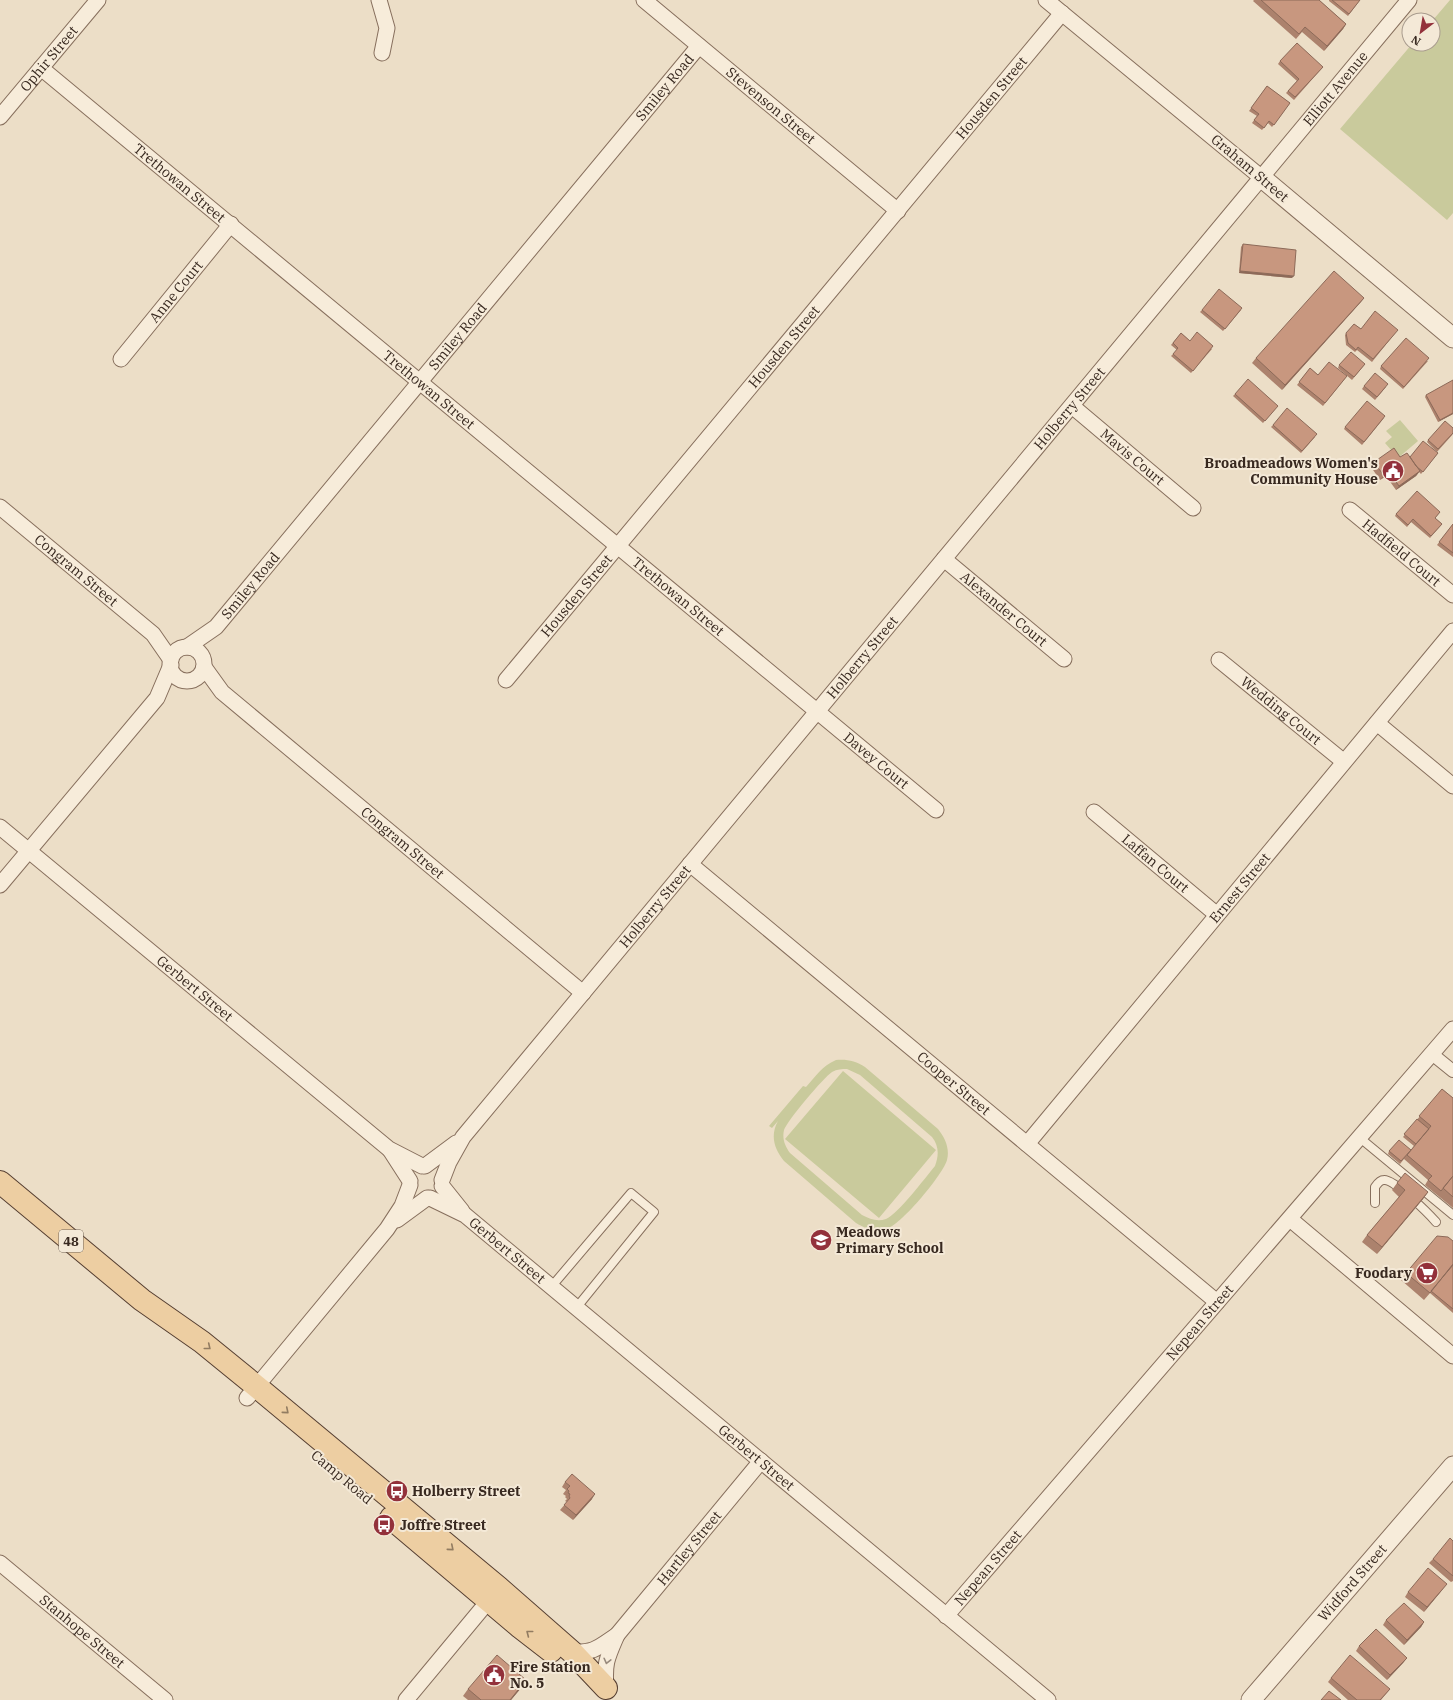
<svg xmlns="http://www.w3.org/2000/svg" width="1453" height="1700" viewBox="0 0 1453 1700" font-family="'IBM Plex Serif',serif">
  <rect width="100%" height="100%" fill="#ecdec7"/>
  <path fill="#c9ca9c" fill-rule="evenodd" d="M1450,0H1453V213L1447,220L1340,129L1412,44H1433V20Z
    M1400,420L1418,441L1398,458L1385,443L1392,437L1386,431Z
    M836,1060C847,1059 856,1061 865,1067L938,1129C945,1138 950,1148 947,1160C944,1173 902,1224 888,1228C876,1232 866,1229 856,1223L784,1161C774,1149 770,1135 778,1121L772,1128L769,1126L803,1086L806,1087C815,1077 822,1066 836,1060ZM847,1069L860,1075L932,1137C939,1146 939,1155 935,1166C925,1178 898,1214 886,1219C877,1222 870,1219 862,1215L790,1153C785,1146 782,1139 784,1130C787,1121 824,1077 832,1072C837,1069 842,1069 847,1069Z
    M843,1071L936,1150L879,1218L785,1139Z"/>
  <g fill="none" stroke-linecap="round" stroke-linejoin="round">
    <g stroke="#876f5d" stroke-width="10">
      <path id="service" d="M1360,1138L1453,1215
        M1375,1203V1187C1377,1184 1380,1180 1384,1180C1394,1179 1429,1214 1436,1222
        M552,1286L631,1193L654,1212L577,1307"/>
    </g>
    <g stroke="#876f5d" stroke-width="14">
      <path id="pedestrian" d="M1432,1054L1453,1071"/>
    </g>
    <g stroke="#876f5d" stroke-width="17">
      <g id="minor">
        <path d="M379,0L387,28L382,53"/>
        <path id="s1" d="M644,0L898,211"/>
        <path d="M1046,0L1262,178"/>
        <path id="s2" d="M41,68L936,810"/>
        <path id="s3" d="M0,117L98,0"/>
        <path id="s4" d="M121,359L231,224"/>
        <path id="s5" d="M1072,406L1193,508"/>
        <path id="s6" d="M0,507L153,634L171,660"/>
        <path id="s7" d="M1350,510L1453,595"/>
        <path id="s8" d="M944,559L1064,659"/>
        <path id="s9" d="M187,647L216,627L699,46"/>
        <circle cx="187" cy="664" r="17"/>
        <path id="s10" d="M1219,660L1343,761"/>
        <path id="s11" d="M204,667L222,692L583,993"/>
        <path id="s12" d="M506,680L1062,13"/>
        <path d="M1377,723L1453,786"/>
        <path id="s13" d="M1094,812L1216,914"/>
        <path id="s14" d="M0,827L389,1149L422,1166"/>
        <path id="s15" d="M690,864L1217,1302"/>
        <path d="M0,885L157,698L171,665"/>
        <path id="s16" d="M1027,1144L1453,631"/>
        <path d="M390,1150L410,1181"/>
        <path d="M425,1166L456,1143"/>
        <path id="s17" d="M442,1180L449,1162L463,1137L1409,0"/>
        <path d="M442,1186L462,1211"/>
        <path id="s18" d="M430,1198L465,1215L1048,1700"/>
        <path d="M1290,1219L1453,1356"/>
        <path d="M397,1220L427,1198"/>
        <path d="M247,1398L387,1229L402,1206L410,1185"/>
        <path id="s19" d="M0,1563L165,1700"/>
        <path id="s20" d="M946,1616L1453,1029"/>
        <path d="M572,1652C595,1653 599,1647 617,1635"/>
        <path id="s21" d="M606,1688C604,1663 607,1658 617,1635L761,1461"/>
        <path d="M406,1700L495,1593"/>
      </g>
    </g>
    <g stroke="#876f5d" stroke-width="21">
      <g id="tertiary">
        <path d="M1262,178L1453,338"/>
        <path id="s22" d="M1251,1700L1453,1466"/>
      </g>
    </g>
    <g stroke="#553e31" stroke-width="24">
      <path id="primary" d="M0,1182L142,1300L202,1342L256,1386L499,1588L572,1652L606,1688
        M391,1518L520,1627L551,1651"/>
    </g>
    <use href="#service" stroke="#f7ecda" stroke-width="8"/>
    <use href="#pedestrian" stroke="#f7ecda" stroke-width="12"/>
    <use href="#minor" stroke="#f7ecda" stroke-width="15"/>
    <use href="#tertiary" stroke="#f7ecda" stroke-width="19"/>
    <use href="#primary" stroke="#edcea2" stroke-width="22"/>
  </g>
  <path fill="#ac826d" d="M1254,0H1319L1346,24L1343,29L1324,51L1302,32L1296,39L1253,1Z
    M1329,0H1360L1348,16L1329,1Z
    M1280,61L1323,67L1294,100L1286,93L1297,81L1278,64Z
    M1267,86L1290,103L1272,127L1268,123L1262,130L1252,123L1257,116L1249,111Z
    M1243,244L1292,278L1239,273L1241,247Z
    M1364,298L1360,303L1282,390L1252,363L1256,358Z
    M1202,310H1241L1223,331L1200,312Z
    M1354,324L1361,329L1396,332L1372,362L1357,350L1355,352L1346,345L1345,335Z
    M1181,333L1190,341L1212,349L1191,373L1171,356L1177,350L1171,345Z
    M1428,361L1403,389L1380,369L1381,366Z
    M1365,364L1352,380L1338,368L1339,365Z
    M1310,368L1318,375L1347,376L1323,406L1297,385Z
    M1364,386L1386,387L1375,400L1362,389Z
    M1235,394L1276,408L1263,423L1233,396Z
    M1426,395L1453,414L1438,422L1425,397Z
    M1384,418L1362,445L1344,429L1345,427Z
    M1273,425L1315,437L1301,453L1271,427Z
    M1453,434L1437,452L1427,442L1428,440Z
    M1438,453L1421,474L1419,472L1416,476L1396,490L1386,476L1380,480L1371,467L1374,462L1400,457H1410Z
    M1440,512L1435,518L1442,524L1430,538L1411,522L1407,527L1395,516L1396,514Z
    M1453,524V557L1437,545Z
    M1442,1089L1453,1098V1208L1425,1185L1428,1180L1404,1159L1400,1164L1388,1154L1389,1151L1411,1150L1414,1146L1403,1137Z
    M1397,1183L1428,1192L1423,1199L1377,1254L1362,1242L1367,1235L1399,1197L1392,1190Z
    M1453,1241V1313L1430,1293L1424,1300L1401,1280L1406,1273Z
    M565,1482L592,1499L573,1520L560,1510L567,1502L565,1501L567,1499L565,1497L566,1496L563,1494L566,1490L562,1487Z
    M1453,1541V1581L1451,1582L1429,1563L1433,1559Z
    M1443,1589L1424,1612L1405,1597L1408,1592Z
    M1386,1620L1424,1622L1421,1627L1404,1645L1383,1625Z
    M1359,1646L1407,1658L1403,1663L1387,1680L1356,1651Z
    M1331,1678L1390,1689L1381,1700H1348L1328,1682Z
    M526,1680L521,1688L511,1700H468L463,1696L468,1689Z"/>
  <path fill="#8c6a59" d="M1346,24L1343,29L1324,51L1327,46Z
    M1240,271L1294,276L1292,278L1239,273Z
    M1364,298L1360,303L1282,390L1285,385Z
    M1453,413V414L1438,422L1440,420Z
    M1420,471L1416,476L1396,490L1399,486Z
    M1389,472L1386,476L1380,480L1384,476Z
    M1428,1192L1423,1199L1377,1254L1382,1247Z
    M595,1494L592,1499L573,1520L576,1515Z
    M1447,1584L1443,1589L1424,1612L1427,1607Z
    M1424,1622L1421,1627L1404,1645L1407,1640Z
    M1407,1658L1403,1663L1387,1680L1390,1675Z
    M526,1680L521,1688L511,1700H510Z"/>
  <path fill="#c8977f" stroke="#8c6a59" d="M1261,0H1319L1346,24L1327,46L1305,27L1299,34Z
    M1332,0H1360L1349,14Z
    M1297,43L1323,67L1295,97L1288,91L1299,79L1280,61Z
    M1267,86L1290,103L1274,125L1269,121L1264,128L1254,120L1259,114L1251,108Z
    M1243,244L1296,250L1294,276L1240,271Z
    M1334,271L1364,298L1285,385L1256,358Z
    M1219,289L1242,308L1225,329L1202,310Z
    M1375,311L1398,330L1373,359L1358,347L1356,350L1348,343L1346,333L1354,324L1361,329Z
    M1197,332L1213,346L1193,371L1173,354L1178,348L1173,343L1181,333L1190,341Z
    M1406,338L1429,358L1404,387L1381,366Z
    M1351,352L1365,364L1354,377L1339,365Z
    M1329,362L1347,376L1325,403L1299,382L1310,368L1318,375Z
    M1375,373L1388,384L1377,397L1364,386Z
    M1248,379L1278,406L1265,421L1235,394Z
    M1453,380V413L1440,420L1426,395Z
    M1367,401L1385,416L1364,442L1345,427Z
    M1287,408L1317,434L1302,451L1273,425Z
    M1445,421L1453,428V433L1438,449L1428,440Z
    M1423,441L1438,453L1423,472L1416,466L1410,457Z
    M1394,448L1400,457L1407,453L1420,471L1399,486L1389,472L1384,476L1374,462Z
    M1417,491L1440,512L1435,518L1442,524L1431,536L1413,519L1408,525L1396,514Z
    M1453,524V553L1439,542Z
    M1442,1089L1453,1098V1176L1441,1191L1428,1180L1432,1176L1407,1155L1431,1126L1419,1116Z
    M1417,1119L1429,1129L1416,1144L1404,1134Z
    M1399,1140L1411,1150L1401,1161L1389,1151Z
    M1405,1173L1428,1192L1382,1247L1367,1235L1405,1190L1397,1183Z
    M1453,1176V1197L1443,1188Z
    M1437,1236L1448,1237L1453,1241V1264L1430,1293L1406,1273Z
    M1453,1265V1309L1431,1291Z
    M572,1474L595,1494L576,1515L564,1505L570,1498L569,1496L570,1494L568,1493L569,1491L567,1489L570,1486L565,1482Z
    M1450,1538L1453,1541V1576L1433,1559Z
    M1428,1568L1447,1584L1427,1607L1408,1592Z
    M1404,1603L1424,1622L1407,1640L1386,1620Z
    M1376,1629L1407,1658L1390,1675L1359,1646Z
    M497,1655L526,1680L510,1700H481L468,1689Z
    M1350,1655L1390,1689L1380,1700H1357L1331,1678Z
    M1329,1691L1341,1700H1321Z"/>
  <defs><path id="oneway-chevron" d="M-2-3.5L2.5 0L-2 3.5" fill="none" stroke-width="1.6" stroke-linecap="round" stroke-linejoin="round"/></defs>
  <g stroke="#927c61">
    <use href="#oneway-chevron" transform="translate(208 1347) rotate(39)"/>
    <use href="#oneway-chevron" transform="translate(286 1411) rotate(40)"/>
    <use href="#oneway-chevron" transform="translate(451 1548) rotate(40)"/>
    <use href="#oneway-chevron" transform="translate(529 1633) rotate(-142)"/>
  </g>
  <use stroke="#988a7d" href="#oneway-chevron" transform="translate(607 1661) rotate(104)"/>
  <defs>
    <g id="civic-disc" transform="scale(1.15)"><circle r="9.5" fill="#93313b" stroke="#f4e9d7"/><path d="M-.6-6.5H3V-4.5H.6V-3L4-1V1h2V6H-6V1h2V-1L-.6-3ZM-1.2 2.5V6h2.4V2.5Z" fill="#fff"/></g>
    <g id="school-disc" transform="scale(1.15)"><circle r="9.5" fill="#93313b" stroke="#f4e9d7"/><path d="M0-5L7-2L0 1L-7-2ZM-4 1L0 2.5L4 1V4Q0 6-4 4Z" fill="#fff"/></g>
    <g id="supermarket-disc" transform="scale(1.15)"><circle r="9.5" fill="#93313b" stroke="#f4e9d7"/><path d="M-6-5.5h2.5l.6 2H6L4.5 2H-2.5L-4.4-4H-6ZM-1.5 3.2a1.3 1.3 0 1 0 .1 0ZM3 3.2a1.3 1.3 0 1 0 .1 0Z" fill="#fff"/></g>
    <g id="bus-disc" transform="scale(1.15)"><circle r="9.5" fill="#93313b" stroke="#f4e9d7"/><path d="M-5-6H5V4H4V6H2V4H-2V6H-4V4H-5ZM-3.5-4V0h7V-4ZM-3.5 1.2v1.5H-2V1.2ZM2 1.2v1.5H3.5V1.2Z" fill="#fff"/></g>
  </defs>
  <g fill-rule="evenodd">
    <use href="#civic-disc" x="1393" y="471"/>
    <use href="#school-disc" x="821" y="1240"/>
    <use href="#supermarket-disc" x="1427" y="1273"/>
    <use href="#bus-disc" x="397" y="1491"/>
    <use href="#bus-disc" x="384" y="1525"/>
    <use href="#civic-disc" x="494" y="1675"/>
  </g>
  <g text-anchor="middle" dominant-baseline="central" stroke-width="4" stroke-linejoin="round" paint-order="stroke">
    <rect fill="#f4e9d7" stroke="#706357" stroke-width="1" x="59" y="1230" width="24" height="22" rx="3"/>
    <g font-size="13" font-weight="bold" fill="#382920">
      <text x="71" y="1241">48</text>
    </g>
    <g font-size="14" fill="#382920" stroke="#f4e9d7">
      <text stroke="none"><textPath href="#s3" startOffset="76">Ophir Street</textPath></text>
      <text stroke="none"><textPath href="#s9" startOffset="737">Smiley Road</textPath></text>
      <text stroke="none"><textPath href="#s17" startOffset="1412">Elliott Avenue</textPath></text>
      <text stroke="none"><textPath href="#s12" startOffset="758">Housden Street</textPath></text>
      <text stroke="none"><textPath href="#s1" startOffset="165">Stevenson Street</textPath></text>
      <text transform="translate(1250 168) rotate(40)">Graham Street</text>
      <text stroke="none"><textPath href="#s2" startOffset="180">Trethowan Street</textPath></text>
      <text stroke="none"><textPath href="#s4" startOffset="87">Anne Court</textPath></text>
      <text stroke="none"><textPath href="#s9" startOffset="413">Smiley Road</textPath></text>
      <text stroke="none"><textPath href="#s12" startOffset="434">Housden Street</textPath></text>
      <text stroke="none"><textPath href="#s2" startOffset="504">Trethowan Street</textPath></text>
      <text stroke="none"><textPath href="#s17" startOffset="996">Holberry Street</textPath></text>
      <text stroke="none"><textPath href="#s5" startOffset="79">Mavis Court</textPath></text>
      <text stroke="none"><textPath href="#s7" startOffset="67">Hadfield Court</textPath></text>
      <text stroke="none"><textPath href="#s6" startOffset="99">Congram Street</textPath></text>
      <text stroke="none"><textPath href="#s9" startOffset="89">Smiley Road</textPath></text>
      <text stroke="none"><textPath href="#s12" startOffset="110">Housden Street</textPath></text>
      <text stroke="none"><textPath href="#s2" startOffset="828">Trethowan Street</textPath></text>
      <text stroke="none"><textPath href="#s8" startOffset="78">Alexander Court</textPath></text>
      <text stroke="none"><textPath href="#s17" startOffset="672">Holberry Street</textPath></text>
      <text stroke="none"><textPath href="#s10" startOffset="80">Wedding Court</textPath></text>
      <text stroke="none"><textPath href="#s2" startOffset="1085">Davey Court</textPath></text>
      <text stroke="none"><textPath href="#s11" startOffset="266">Congram Street</textPath></text>
      <text stroke="none"><textPath href="#s13" startOffset="80">Laffan Court</textPath></text>
      <text stroke="none"><textPath href="#s16" startOffset="333">Ernest Street</textPath></text>
      <text stroke="none"><textPath href="#s17" startOffset="348">Holberry Street</textPath></text>
      <text stroke="none"><textPath href="#s14" startOffset="253">Gerbert Street</textPath></text>
      <text stroke="none"><textPath href="#s15" startOffset="343">Cooper Street</textPath></text>
      <text stroke="none"><textPath href="#s18" startOffset="94">Gerbert Street</textPath></text>
      <text stroke="none"><textPath href="#s20" startOffset="388">Nepean Street</textPath></text>
      <text stroke="none"><textPath href="#s18" startOffset="418">Gerbert Street</textPath></text>
      <text transform="translate(342 1477) rotate(40)">Camp Road</text>
      <text stroke="none"><textPath href="#s21" startOffset="168">Hartley Street</textPath></text>
      <text stroke="none"><textPath href="#s20" startOffset="64">Nepean Street</textPath></text>
      <text stroke="none"><textPath href="#s22" startOffset="155">Widford Street</textPath></text>
      <text stroke="none"><textPath href="#s19" startOffset="107">Stanhope Street</textPath></text>
    </g>
    <g font-size="14" font-weight="bold" fill="#382920" stroke="#f4e9d7" text-anchor="start">
      <text x="1378" y="463" text-anchor="end">Broadmeadows Women's<tspan x="1378" dy="16">Community House</tspan></text>
      <text x="836" y="1232">Meadows<tspan x="836" dy="16">Primary School</tspan></text>
      <text x="1412" y="1273" text-anchor="end">Foodary</text>
      <text x="412" y="1491">Holberry Street</text>
      <text x="400" y="1525">Joffre Street</text>
      <text x="510" y="1667">Fire Station<tspan x="510" dy="16">No. 5</tspan></text>
    </g>
  </g>
  <g transform="translate(1421 32) rotate(211)"><circle r="19" fill="#f4e9d7" stroke="#a99c8e"/>
  <path d="M0-3L7 15L0 10L-7 15Z" fill="#93313b"/>
  <text y="-6" font-size="11" font-weight="bold" text-anchor="middle" fill="#382920">N</text>
  </g>
</svg>
